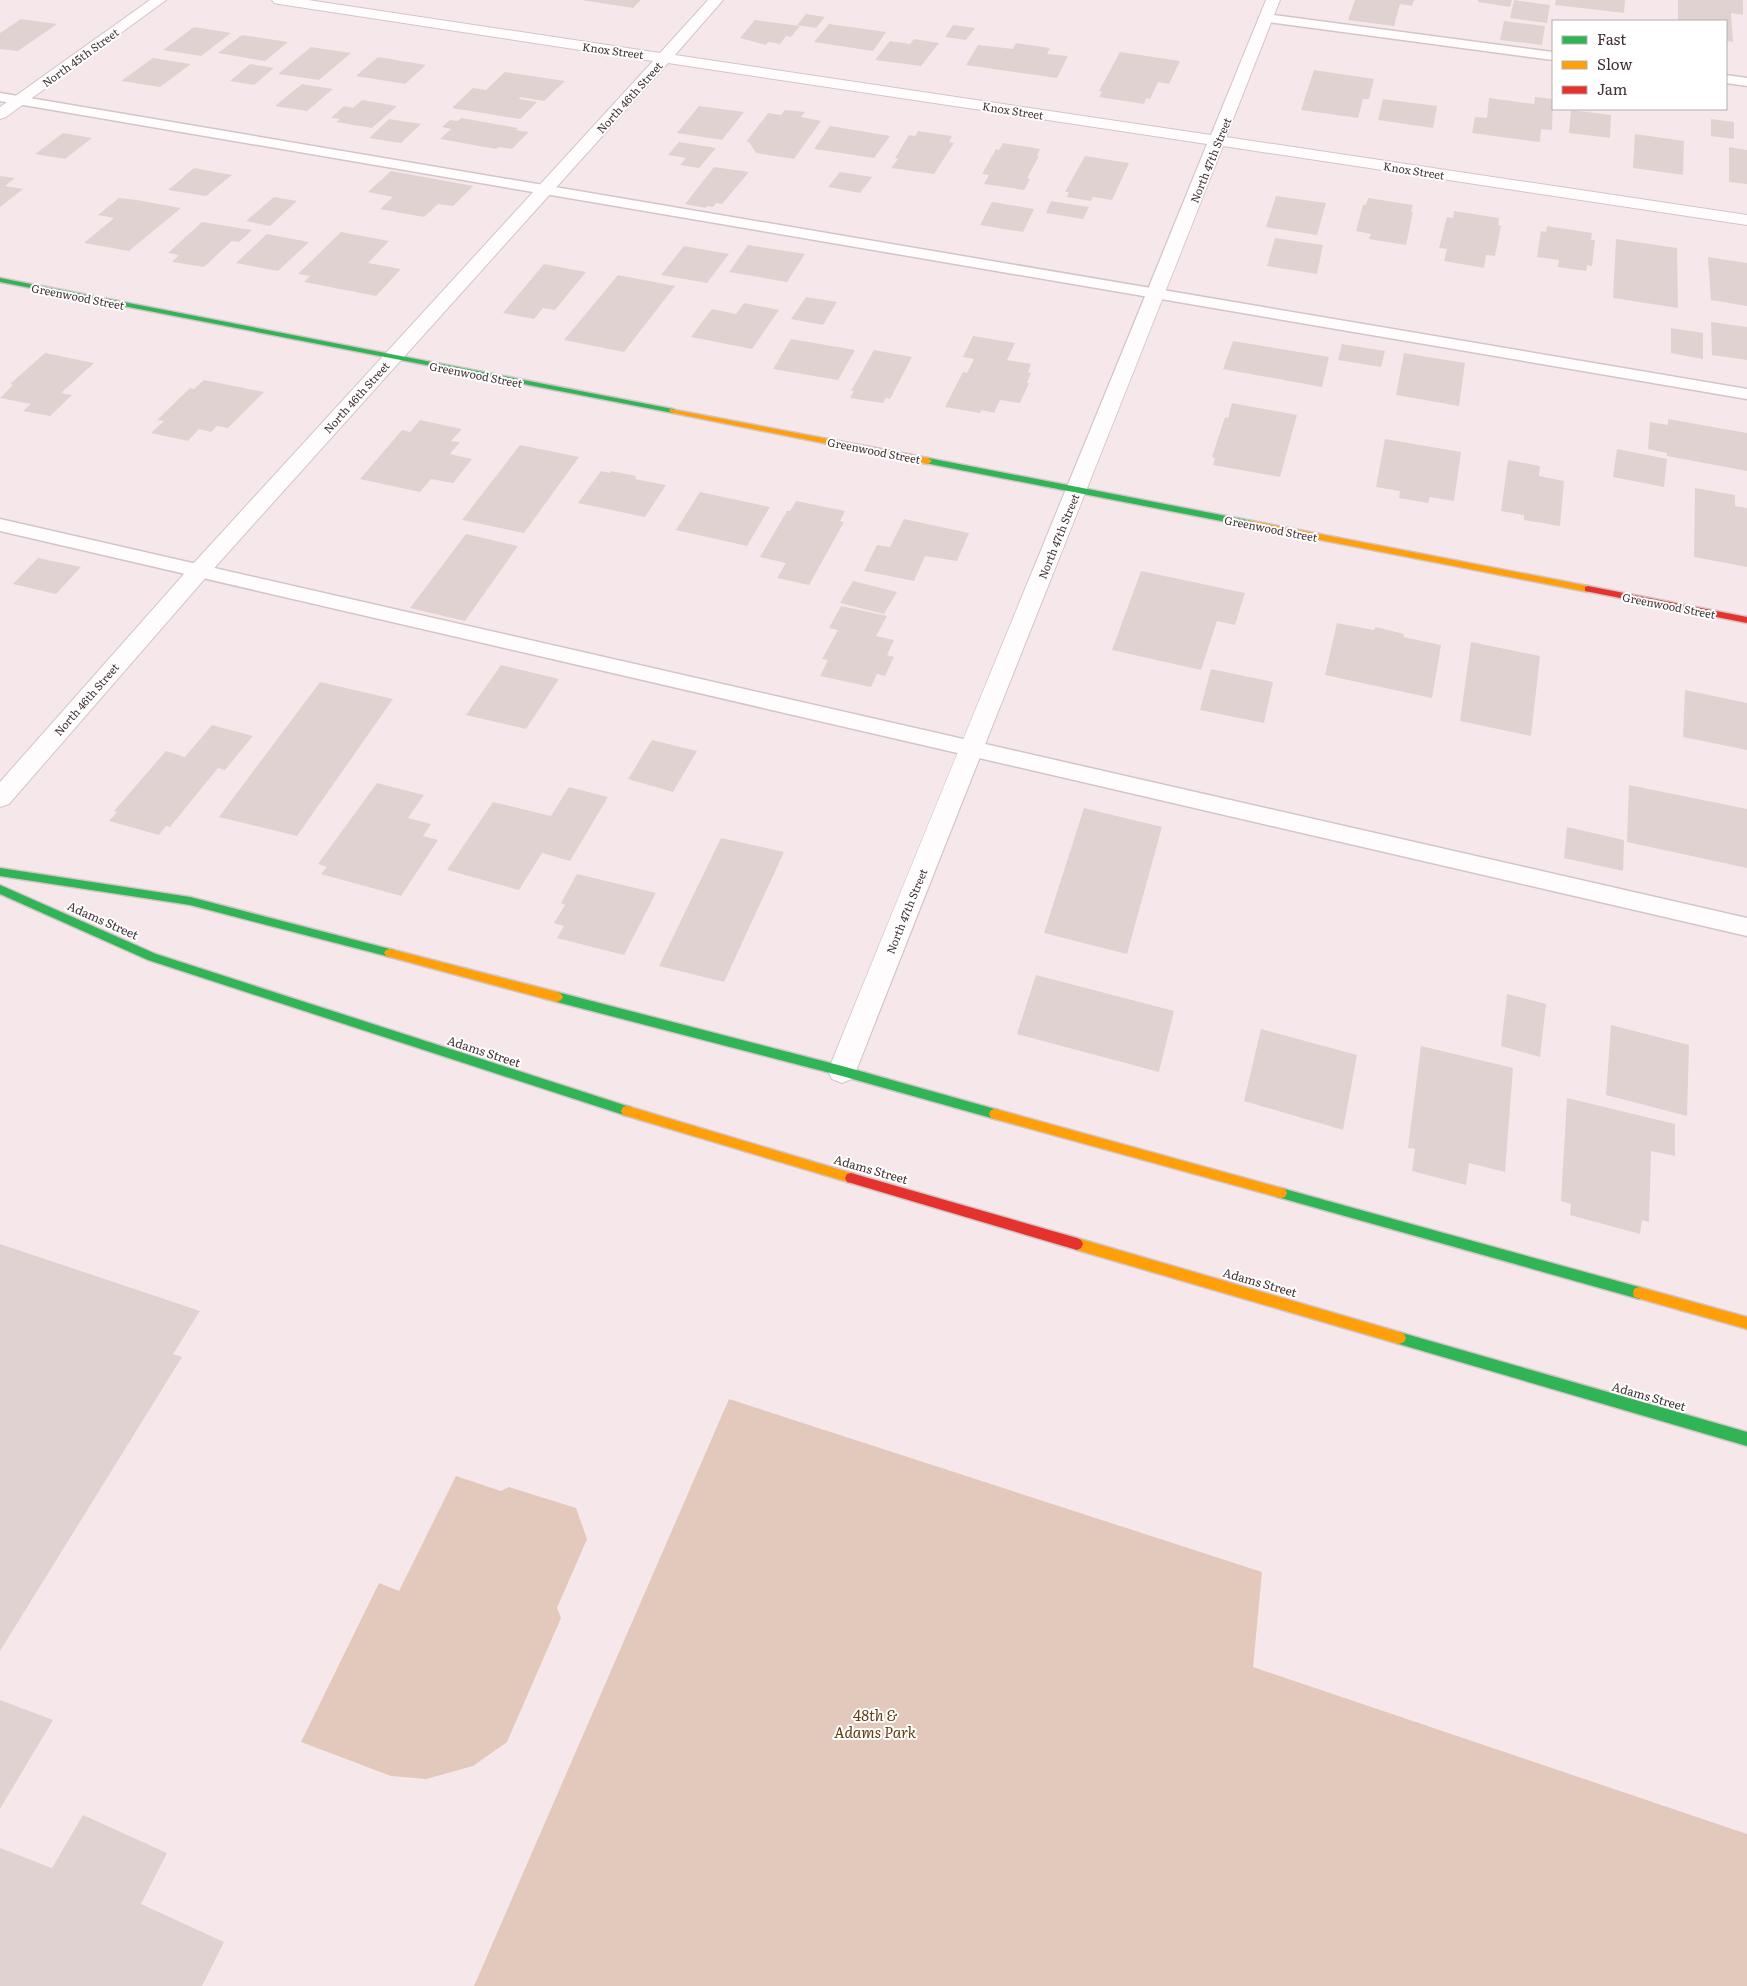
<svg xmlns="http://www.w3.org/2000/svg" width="1747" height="1986" viewBox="0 0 1747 1986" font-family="Literata,serif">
  <rect width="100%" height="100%" fill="#f6e8ea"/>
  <path fill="#e2c9bc" d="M729,1399L1262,1572L1253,1667L1747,1834V1986H474Z
    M456,1476L501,1491L509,1487L576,1508L587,1539L557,1608L561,1618L507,1742L473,1766L426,1779L391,1776L301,1742L379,1583L399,1591Z"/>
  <path fill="#e0d2d1" d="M582,0H641L633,8Z
    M1355,0H1414L1412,6L1400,4L1394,26L1348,20Z
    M1478,0H1512L1510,7L1478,2Z
    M1514,0L1550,5L1547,23L1510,18Z
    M1556,0H1625L1624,13L1555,5Z
    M1678,0H1743V15L1731,13L1733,42L1726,41V21H1678Z
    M806,14L825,17L816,28L797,25Z
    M21,19L57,24L18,51L0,49V33Z
    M755,20L800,26L791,37L786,36L780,44L768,42L766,45L740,38Z
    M1504,21L1545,26L1542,45L1500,40Z
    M829,24L886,32L873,51L814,42Z
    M953,25L975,28L966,40L945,37Z
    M194,27L231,33L201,56L163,50Z
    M242,35L288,42L265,61L218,53Z
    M914,39L939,43L921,66L875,60L890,41L910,44Z
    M1016,43L1050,48L1047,54L1068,56L1057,78L966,65L978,45L1013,49Z
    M311,47L351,53L319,80L278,74Z
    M1120,52L1180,61L1169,84L1158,82L1150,99L1146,98L1144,104L1099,97L1102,92L1099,91Z
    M378,57L426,65L405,84L356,76Z
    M153,58L191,64L160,87L121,81Z
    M250,64L274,68L254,85L230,81Z
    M1314,70L1374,79L1369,99H1363L1358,118L1301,110Z
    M505,72L565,81L544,101L520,97L519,99L537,102L520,119L452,108L473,88L486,90Z
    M302,84L333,89L307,111L275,106Z
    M1535,97L1553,99L1552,130L1541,129L1540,142L1472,133L1475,117L1487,118L1489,98L1534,104Z
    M1383,99L1437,106L1433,128L1378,120Z
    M362,100L397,106L372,128L336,122L340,119L331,118L344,106L353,108Z
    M699,106L744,112L722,140L677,133Z
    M785,110L805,112L801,117L821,121L794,159L756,153L749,142H746L768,113L781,115Z
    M1571,110L1611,115L1610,138L1569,133Z
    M461,118L518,128L516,130L529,132L512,149L499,147L496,149L440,139L451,129L442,127L450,120L458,121Z
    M389,119L421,124L401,143L369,138Z
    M1711,119L1734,122V139L1711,136Z
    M830,126L890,136L874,158L814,149Z
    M918,131L952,136L949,142L954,143L934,174L891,168L898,159L895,158L909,135L915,136Z
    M63,133L92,138L65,159L35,154Z
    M1635,134L1684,141L1683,175L1633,168Z
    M679,142L716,148L699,168L680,165L686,158L668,155Z
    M1003,143L1040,149L1037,156H1039L1027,178L1030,179L1024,190L984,184L989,175L982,174L996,149L999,150Z
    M1729,147L1747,150V184L1729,182Z
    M1085,156L1129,163L1112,200L1093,197L1091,201L1067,197L1069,192H1065Z
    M714,167L749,172L722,204L716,203L713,207L707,206L706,208L685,204Z
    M194,168L232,175L206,196L168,190Z
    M391,171L473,186L453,206L438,204L424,217L380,209L393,197L368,192Z
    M840,172L872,177L860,193L828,187Z
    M0,176L15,178L5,186L23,189L0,207Z
    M1276,196L1326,203L1317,235L1266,227Z
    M274,197L297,201L270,226L246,221Z
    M119,198L137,200L181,208L129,251L84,243L114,218L98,215Z
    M1368,198L1413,205L1411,212H1413L1406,245L1369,239L1371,234L1356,231L1363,205H1366Z
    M1051,201L1089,207L1083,219L1046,213Z
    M992,202L1034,209L1023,232L980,225Z
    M1454,211L1499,218L1498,225L1501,226L1495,256L1486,255L1484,268L1444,261L1447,249L1439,248L1447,217L1453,218Z
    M202,222L252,230L239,242L232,241L204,267L172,262L179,255L168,253Z
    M1547,226L1592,233L1591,240H1595L1592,266L1587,265L1586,271L1558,267L1559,260L1537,257L1541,231L1546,232Z
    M341,232L389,241L368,263L401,269L376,296L304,282L310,276L298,274Z
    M267,234L309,242L278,271L236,263Z
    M1275,238L1323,245L1317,274L1267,266Z
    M1616,239L1677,248L1678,308L1613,298Z
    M748,245L805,254L787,282L729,272Z
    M684,246L729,254L707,283L661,275Z
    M1708,257L1747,263V306L1711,300Z
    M544,264L586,272L555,310L543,308L534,319L503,313Z
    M618,275L675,286L624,352L564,340Z
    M806,297L837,302L823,325L791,319Z
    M744,303L779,310L752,349L691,337L712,309L736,314Z
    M1711,322L1747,327V360L1712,355Z
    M1671,328L1703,333V359L1671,353Z
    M973,336L1015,343L1007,360L1031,364L1028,372L1031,373L1027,383H1029L1020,403L1000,400L994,413L982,410L980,413L945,407L963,372L967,373L974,359L963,357Z
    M791,339L855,350L838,380L773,369Z
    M1233,341L1329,357L1322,387L1223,369Z
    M1342,344L1385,351L1381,367L1338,360Z
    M874,350L912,357L890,399L886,398L883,403L850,398L854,391H851Z
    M45,353L94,363L61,393L72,395L50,416L23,411L31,404L0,398L13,385L10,384Z
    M1404,353L1465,363L1459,406L1396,395Z
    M204,380L264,392L228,428L217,426L211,432L199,429L188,441L151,433L164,421L157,420L190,388L194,389Z
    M1232,403L1297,415L1280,477L1213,465L1215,458L1212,457L1225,417L1228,418Z
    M1668,419L1747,433V471L1667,456V453L1648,449L1650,422L1668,425Z
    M420,420L462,429L451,441L460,442L450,454L472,459L453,483L431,479L420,492L360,479L402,430L410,432Z
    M1385,439L1461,452L1454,501L1430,497L1428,503L1399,498L1400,491L1376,487Z
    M520,445L579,457L524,533L462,520Z
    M1617,449L1667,459L1664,487L1613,477Z
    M1508,460L1540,466L1539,476L1564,481L1560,526L1524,520V515L1501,511Z
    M601,471L610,473L611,471L636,476L635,479L666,485L645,517L578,503Z
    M1695,488L1735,495V506L1747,508V567L1694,557Z
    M700,492L770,507L747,546L676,530Z
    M796,501L845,511L840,521L844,522L809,585L777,578L786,563L760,557L787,511H790Z
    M904,519L969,533L957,561L925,556L914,581L864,571L877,545L890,547Z
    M466,534L518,546L465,621L410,608Z
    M38,558L81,567L56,594L13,584Z
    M1141,571L1245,593L1235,625L1217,621L1201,670L1112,650Z
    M853,581L897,592L884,614L840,603Z
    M841,606L887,616L876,636L894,640L887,655L894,657L885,676L877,674L871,687L820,676L828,660L822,659L838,630L829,628Z
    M1337,623L1373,630L1376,627L1404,634L1403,637L1441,645L1432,698L1325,675Z
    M1471,642L1540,656L1531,736L1460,721Z
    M501,665L559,679L526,729L466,715Z
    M1211,669L1273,682L1264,723L1200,710Z
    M320,682L393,699L297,836L219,817Z
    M1685,690L1747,703V750L1683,737Z
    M212,725L253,736L225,770L218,768L170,827L166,826L159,835L109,821L117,812L114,811L166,751L185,757Z
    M652,740L697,751L673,792L628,779Z
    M377,783L424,795L408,818L431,824L423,836L438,840L401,896L321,874L327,867L318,864Z
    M1629,785L1747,809V868L1627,842Z
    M569,787L608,797L570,861L542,853L519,890L447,870L493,802L551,816Z
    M1084,808L1162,827L1127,954L1044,933Z
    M1567,827L1624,840L1623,871L1564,858Z
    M721,838L784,852L724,982L659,966Z
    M577,874L656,893L624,955L557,938L564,926L554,923L565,905L561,903Z
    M1036,975L1174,1011L1159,1072L1017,1034Z
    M1507,994L1546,1004L1540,1057L1501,1046Z
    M1611,1025L1689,1045L1687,1116L1606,1095Z
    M1261,1029L1357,1055L1343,1130L1244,1101Z
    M1421,1046L1513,1068L1505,1172L1469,1163L1466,1185L1412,1171L1415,1149L1408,1148Z
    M1567,1098L1675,1124V1156L1651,1151L1649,1222L1642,1220L1640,1234L1570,1215L1571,1204L1561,1201Z
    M0,1244L200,1311L173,1354L182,1357L0,1651Z
    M0,1700L53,1720L0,1809Z
    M83,1815L167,1853L141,1904L224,1942L202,1986H0V1848L52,1868Z"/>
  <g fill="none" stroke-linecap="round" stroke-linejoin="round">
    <g stroke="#d3c5c7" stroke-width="3">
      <path id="lane" d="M1266,14L1553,52V60L1261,21L1259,18Z
        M1726,75L1747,78V86L1726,83Z
        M0,93L1747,389V399L0,101Z
        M0,519L1747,918V936L0,531Z"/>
    </g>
    <g stroke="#d3c5c7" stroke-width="2">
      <path id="street" d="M150,0H166L6,117L0,119V107Z
        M272,0H308L660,53L708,0H723L675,55L1211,135L1266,0H1280L1226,137L1747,215V225L1223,146C1101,455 977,762 856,1071L852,1079L842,1083L832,1079L828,1071C953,761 1082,453 1207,144L668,63L208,575L9,804L0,807V782L192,565L653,61L279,4L274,3Z"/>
    </g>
    <g stroke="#d3c5c7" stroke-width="3">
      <path id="fast" d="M0,278L673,409L677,411L673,413L0,282Z
        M928,458L1252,521L1256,524L1252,527L925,463V459Z
        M0,868L190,897L390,949L394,950L396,953L394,956L390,957L190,905L0,876Z
        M0,885L156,954L627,1106L631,1107L633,1111L631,1115L627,1116L148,960L0,894Z
        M557,992L842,1066L995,1109L999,1110L1001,1114L999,1118L995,1119L842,1076L557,1002L553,1000L551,997L553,994Z
        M1281,1188L1639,1287L1644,1289L1645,1293L1644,1297L1639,1299L1281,1198L1277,1197L1275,1193L1277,1189Z
        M1399,1332L1747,1432V1446L1399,1344L1394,1342L1392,1338L1394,1334Z"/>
    </g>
    <g stroke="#d3c5c7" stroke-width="3">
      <path id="slow" d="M670,409L928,458L932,461L928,464L673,413L669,411Z
        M1252,521L1588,586L1593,589L1588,592L1249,526V522Z
        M390,949L557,992L561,994L563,997L561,1000L557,1002L390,957L386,956L384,953L386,950Z
        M627,1106L851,1173L855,1174L857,1178L855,1182L851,1183L627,1116L623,1115L621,1111L623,1107Z
        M995,1109L1281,1188L1285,1189L1287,1193L1285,1197L1281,1198L995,1119L991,1118L989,1114L991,1110Z
        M1077,1238L1399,1332L1404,1334L1406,1338L1404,1342L1399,1344L1077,1250L1073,1248L1071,1244L1073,1240Z
        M1639,1287L1747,1317V1329L1634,1297L1633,1293L1634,1289Z"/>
    </g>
    <g stroke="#d3c5c7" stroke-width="3">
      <path id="jam" d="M1588,586L1747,617V623L1585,591V587Z
        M851,1173L1077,1238L1081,1240L1083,1244L1081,1248L1077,1250L851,1183L847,1182L845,1178L847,1174Z"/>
    </g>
    <use href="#lane" fill="#fefcfc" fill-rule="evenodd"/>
    <use href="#street" fill="#fefcfc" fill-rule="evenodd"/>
    <use href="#fast" fill="#30b455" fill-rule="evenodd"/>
    <use href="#slow" fill="#ff9f0a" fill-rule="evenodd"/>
    <use href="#jam" fill="#e5322d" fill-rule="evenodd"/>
  </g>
  <g text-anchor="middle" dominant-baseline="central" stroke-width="4" stroke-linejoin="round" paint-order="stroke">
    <g font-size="11" fill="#413134" stroke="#fff">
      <text transform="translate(613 50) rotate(8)">Knox Street</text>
      <text transform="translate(80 57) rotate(-36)">North 45th Street</text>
      <text transform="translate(629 97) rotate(-48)">North 46th Street</text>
      <text transform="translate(1013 110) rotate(9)">Knox Street</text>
      <text transform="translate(1210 160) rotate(-68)">North 47th Street</text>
      <text transform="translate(1414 170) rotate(9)">Knox Street</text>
      <text transform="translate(78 296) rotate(11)">Greenwood Street</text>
      <text transform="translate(476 374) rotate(11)">Greenwood Street</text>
      <text transform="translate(356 397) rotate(-48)">North 46th Street</text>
      <text transform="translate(874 450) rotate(11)">Greenwood Street</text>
      <text transform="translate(1271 528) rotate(11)">Greenwood Street</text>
      <text transform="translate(1058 536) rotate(-68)">North 47th Street</text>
      <text transform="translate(1669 605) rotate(11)">Greenwood Street</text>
      <text transform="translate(86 699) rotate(-49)">North 46th Street</text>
      <text transform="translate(906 911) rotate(-68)">North 47th Street</text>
    </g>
    <g font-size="12" fill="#413134" stroke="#fff">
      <text transform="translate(103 920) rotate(24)">Adams Street</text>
      <text transform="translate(484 1051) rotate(18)">Adams Street</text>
      <text transform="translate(871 1169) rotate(16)">Adams Street</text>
      <text transform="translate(1260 1282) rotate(16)">Adams Street</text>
      <text transform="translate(1649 1396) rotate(16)">Adams Street</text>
    </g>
    <g font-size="15" font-style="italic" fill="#63390f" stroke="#fff">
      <text x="875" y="1714">48th &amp;<tspan x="875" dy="17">Adams Park</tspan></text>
    </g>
  </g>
  <rect x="1552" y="20" width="175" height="90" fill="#ffffff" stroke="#b3adae"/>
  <rect x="1562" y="36" width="25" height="8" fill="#30b455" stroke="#b3adae"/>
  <text x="1597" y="45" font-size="15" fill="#413134">Fast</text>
  <rect x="1562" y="61" width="25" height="8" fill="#ff9f0a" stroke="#b3adae"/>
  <text x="1597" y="70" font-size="15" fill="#413134">Slow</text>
  <rect x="1562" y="86" width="25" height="8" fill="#e5322d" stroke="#b3adae"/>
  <text x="1597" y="95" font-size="15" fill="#413134">Jam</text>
</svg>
